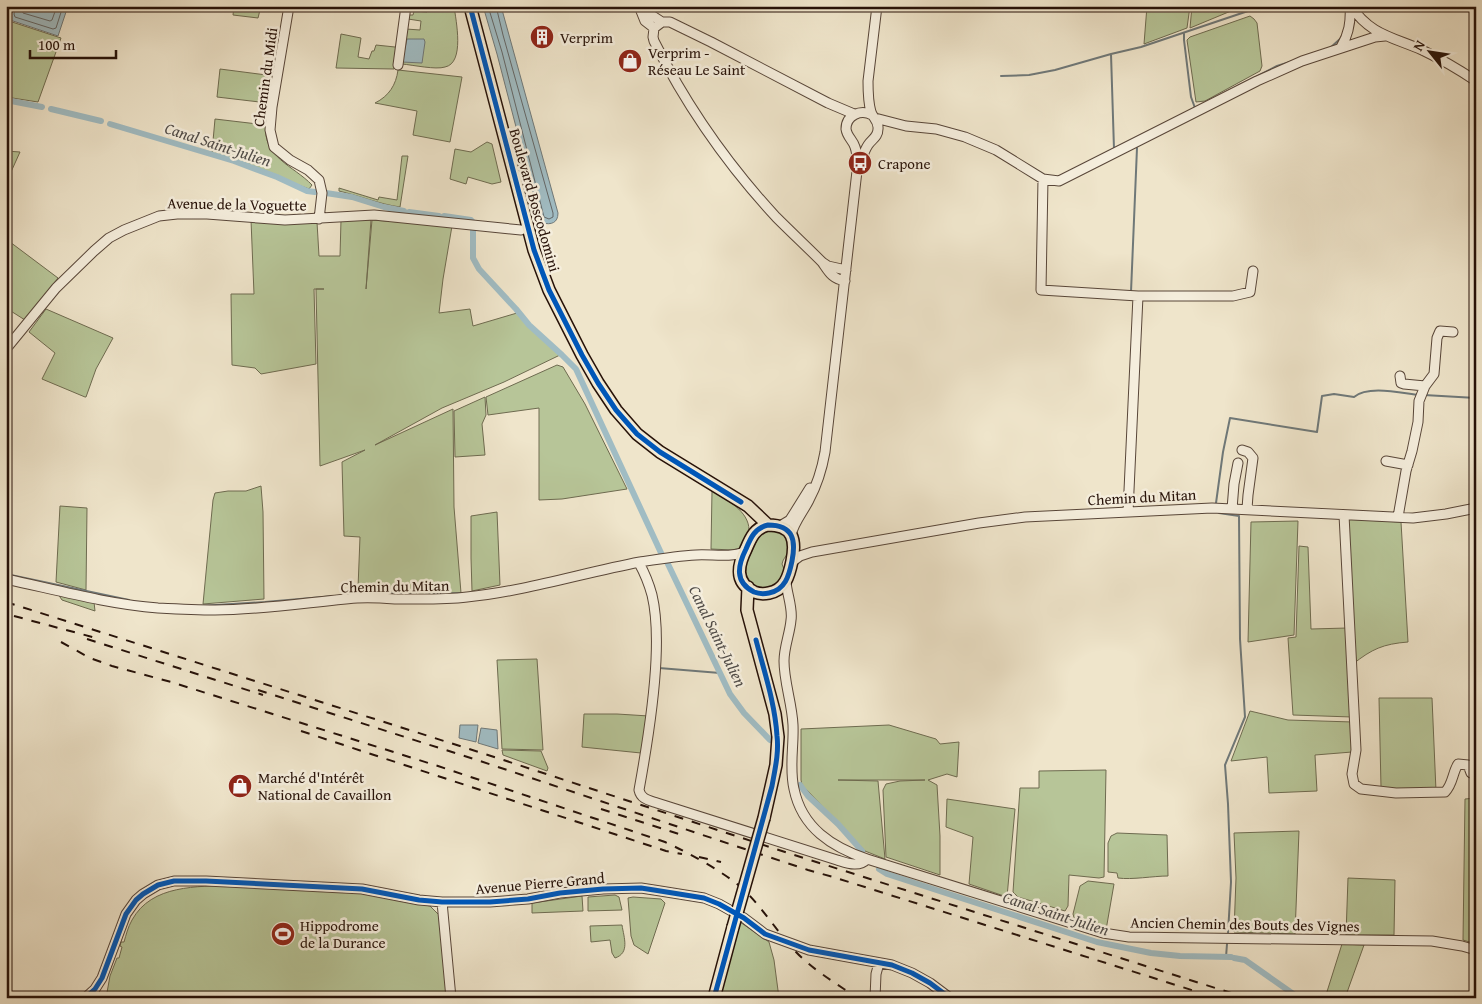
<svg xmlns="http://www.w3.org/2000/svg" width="1482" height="1004" viewBox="0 0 1482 1004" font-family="'Gentium Book Plus',serif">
  <rect width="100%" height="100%" fill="#efe5cb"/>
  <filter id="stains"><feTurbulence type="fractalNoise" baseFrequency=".004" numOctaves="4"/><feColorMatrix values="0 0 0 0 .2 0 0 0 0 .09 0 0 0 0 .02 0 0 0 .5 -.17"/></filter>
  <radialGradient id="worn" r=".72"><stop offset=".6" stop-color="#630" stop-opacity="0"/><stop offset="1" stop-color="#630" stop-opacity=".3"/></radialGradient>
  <path fill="#b7c598" stroke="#6e6b50" d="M234,6H261L258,18L233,15Z
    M428,6H454C456,21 465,63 445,67C436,70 413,65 402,64L406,29L420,30L421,21L408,19V15H413L414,11L427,12Z
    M1147,6H1190L1187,28L1144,44Z
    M1192,6H1243L1190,28Z
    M1250,16L1254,19L1257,23L1262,66L1260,71L1205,101L1196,102L1187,40L1190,37Z
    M6,20L61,38L38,102L6,97Z
    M341,34L361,38L358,57L369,59L372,51H374L376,45L395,47L397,48L394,69L336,68Z
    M220,69L274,76L268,103L217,97Z
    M398,70L462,77L450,142L413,135L417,111L375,103C389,96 396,85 398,70Z
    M215,119L266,125C262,157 294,166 312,185L309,189L212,152Z
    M487,142L492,144L501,182L492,184L468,177L466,184L450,179L455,149L471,152Z
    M6,151L20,152L6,183Z
    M402,156H408L400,207C379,204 360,196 339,191V188L378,200L379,197L397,200Z
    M251,220L317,222L319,256H340L341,220H371L366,289L372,220L452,226L443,279L439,313L470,309L473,326L517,313L529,327L560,355L504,382L442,408L375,445L453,409L454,507L461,593L418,594L358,588L360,537L344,536L342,462L365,450L320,466L316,289H324H314L316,364L261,374L255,368L232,365L231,294H254Z
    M6,239L58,278L25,320L6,308Z
    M46,309L113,338L96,369L86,397H85L42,379L55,353L29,332Z
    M557,365L563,367L585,404L627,489L562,499L539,500V408L488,415L486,397Z
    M485,397L486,415L482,424L485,455L455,457L454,411Z
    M261,486L263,512L264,599L203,604L213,500L215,493L228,491H246Z
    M712,491C726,499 749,511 749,530C749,536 744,542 741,548L732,550L711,549Z
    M60,506L87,508L86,590L56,582Z
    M497,512L500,585L472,591L471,558V516Z
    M1346,519L1401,522L1408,642C1383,644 1372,649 1353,664Z
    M1298,521L1294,635L1248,642L1251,522Z
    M770,530C772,531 776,531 778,532C786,534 792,546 788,553C785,558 783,559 782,564L784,569C778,597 745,591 746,569C746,562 751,553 754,547C758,538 760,533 770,530Z
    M1299,546L1308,547L1311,629L1347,628L1352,717L1293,715L1288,638L1296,637Z
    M58,594L94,602L95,611L62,600Z
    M537,659L543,750L502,749L497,660Z
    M1379,698H1432L1436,791L1401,790L1381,787Z
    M1250,711L1288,720L1353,722L1352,752L1315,755L1317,791L1269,793L1267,757L1231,761Z
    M584,714H617L649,716L641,753L582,747Z
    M889,725L936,739L940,744L959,742L957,777L947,774L928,780L937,785L940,836V875L886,857L883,790L886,784L900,781L925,780H838L878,781L885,859L865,851L802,785L801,780V729Z
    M502,750L541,751L548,768L547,771L503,755Z
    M1106,770L1104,877L1099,878L1069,875L1068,906L1065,911L1018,897L1013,892L1020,788H1039V771Z
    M1476,798V944L1463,940L1465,799Z
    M947,799L1015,809L1007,897L969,884L973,837L946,827Z
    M1299,831L1295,934L1234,932L1236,878L1234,833Z
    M1117,833L1167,835L1168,876C1153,876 1132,880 1118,878L1117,873L1108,872V843L1111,836Z
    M1348,878L1395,880L1394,935H1346Z
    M1088,881L1114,884L1106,930L1075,921L1073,914L1080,886Z
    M233,885L364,893L430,906L439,915L447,998H106L110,976L117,958H119L122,947L120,946L121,942H124C126,935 128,927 132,920C152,884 197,887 233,885Z
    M615,895L619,897L622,910L588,911V897Z
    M582,896L583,911L532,913V903Z
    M633,897L661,899L665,903L648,954L634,945L631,936L628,898Z
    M740,922L769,942L774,960L779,998H720Z
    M622,925C624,938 630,953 615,958L612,953L610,940L591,942L590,926Z
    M1342,944L1364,945L1345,998H1325Z"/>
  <path fill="#a0bcc3" stroke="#6f7878" d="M12,6H68L58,36L7,19Z
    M483,6H501L558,213C558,223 551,225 543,223L540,219L497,54Z
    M407,39H424L425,42L422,63L402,62Z
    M460,725H478L476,742L459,738Z
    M481,728L497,730L498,749L478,743Z"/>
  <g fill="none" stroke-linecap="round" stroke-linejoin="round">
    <path stroke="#636666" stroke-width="1" d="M16,6L14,14L15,17L53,29L56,28L63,6
      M22,6L23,13L50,21L52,20L57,6
      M488,6L502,52L544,217L549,219L553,217V213L503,35L496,6"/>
    <path stroke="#6f7878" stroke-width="2" d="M1184,34V40L1191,97L1195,108
      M1330,48L1340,39
      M1111,54L1114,149
      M1001,76L1029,75L1055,70L1111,54L1141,47L1251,10L1259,6
      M1238,86L1277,66L1293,61
      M1131,292L1137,148
      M1424,395L1476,398
      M1216,503L1223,452L1230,418L1317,432L1322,396L1334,394L1354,397C1368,385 1401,393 1419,395
      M1219,513L1239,516L1240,639L1245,717L1225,765L1228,804L1231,882L1228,933
      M6,574L129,600
      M200,606L265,602L381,592L418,595L460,593
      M659,668L720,673
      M1226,957L1227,944"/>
    <path stroke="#a0bcc3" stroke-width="6" d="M6,100L42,107
      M51,109L101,121
      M110,124L234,161L277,177L307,191L315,192
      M326,193L352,197L384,207L404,211
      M409,212L439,216
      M444,216L471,220L472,221
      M473,229V258L479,269L516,309L529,325L562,355L576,369L662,555
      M667,562L730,694L744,713L770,740
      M800,785L808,796L838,824L862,851
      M879,869L887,874L1097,942L1151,953L1180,956L1231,957
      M1234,958L1245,960L1299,998"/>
    <g stroke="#584639" stroke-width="11">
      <path id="minor" d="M289,6L272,107L270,130L274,147L290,160L308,170L319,180L322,193L319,219
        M639,6L645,21L654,28
        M1351,6C1370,35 1393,37 1422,50C1441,59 1458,69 1476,81
        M639,7L662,22
        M1341,47C1349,34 1351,22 1350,6
        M398,65L406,6
        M875,118L906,126L936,129L965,137L996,150L1043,179L1059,181L1257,81L1302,61L1375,37L1385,36
        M859,166C862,159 864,151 868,145C872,139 878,137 878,129C879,121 873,118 871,112C868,102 868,91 868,81L877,6
        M1043,179L1041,290L1138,296H1233L1250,292L1253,271
        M822,262C807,247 791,232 776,217C727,164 686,105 654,41L653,37L654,28L662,22H670L711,42L828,103L854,114
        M845,281C832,279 829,272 822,262L828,266L846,270
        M6,349L56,288L94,251L109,238L124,230L159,216L177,214H207L285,220L374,215L521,230
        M1400,376L1401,383L1404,384L1425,386
        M1242,450L1248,452L1253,458L1248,495L1247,509
        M1386,461L1408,465
        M1232,509L1234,484L1238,463
        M1128,512L1138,296
        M1344,515L1356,750L1352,774L1354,784L1361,789L1396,793L1445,792C1453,784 1452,774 1458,764L1468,765L1471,773
        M1398,517L1406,471L1412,451L1418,422L1419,401L1425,386L1434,374L1437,338L1440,331L1453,332
        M780,526L790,520L810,488
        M791,535C794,522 803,512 809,500C817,485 822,469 825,452L857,171C857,164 858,155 855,147C853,140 847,137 846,129C846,115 861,109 872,115
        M792,562L800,556L812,552L979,523L1025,517L1212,508L1413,518L1446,514L1476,508
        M639,563C644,572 649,584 652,595C657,616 657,638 656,660C654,704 647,746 639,790C641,799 648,800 657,803L837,860C847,863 859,868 867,859
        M6,579C57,590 107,604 158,608C177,609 196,610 215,610C262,610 310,602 357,598C370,597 383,598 395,599C419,599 443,600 467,597C526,591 582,573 640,562C659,559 677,556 696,555C713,554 728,558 745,552
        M786,582C787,594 793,609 791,620C790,633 784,647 784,661C784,682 792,703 793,725C794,746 789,768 794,789C802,828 832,847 867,859L1103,933L1129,937L1432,941L1462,946L1476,950
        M442,902L451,998
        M85,998L95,989L102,978L126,914L136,900L143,894L158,885L174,881H206L362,889L419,900L442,902H490L528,899L560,893L603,889L641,888L654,890L704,898L719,904L744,918L765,934L809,950L892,965L912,973L930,983L950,998
        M875,998L876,974L879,963"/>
    </g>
    <g stroke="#261108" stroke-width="14">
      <path id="major" d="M470,6L534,250L549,290L582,355L598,383L616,410L637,434L660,452L748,506L768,525
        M768,525C794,525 796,541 792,561C789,576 785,590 769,593C764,594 759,594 754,592C734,582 738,565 746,549C751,537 755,528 768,525Z
        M748,587L747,610L775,714L778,737L776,765L764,818
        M714,998L733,927"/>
    </g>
    <use href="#minor" stroke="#f5eedd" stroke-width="9"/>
    <use href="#major" stroke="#efe5cb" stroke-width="11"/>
    <path stroke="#261108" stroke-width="2" stroke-dasharray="9 9" stroke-linecap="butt" d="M6,602L485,754L791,854L1247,998
      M14,616L96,638
      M87,639L263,695
      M61,642L90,658L112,666L171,682L438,766L665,842C689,853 732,876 749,895C766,913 779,934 796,952C813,970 836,983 857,998
      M258,690L480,761L808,870L833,877L1217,998
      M301,731L666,851L682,854
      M601,809L682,835
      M699,857L721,862"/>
    <g stroke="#261108" stroke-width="14" stroke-linecap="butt">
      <path id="major-bridge" d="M733,927L764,818"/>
    </g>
    <use href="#major-bridge" stroke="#efe5cb" stroke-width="11"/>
    <g stroke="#f5eedd" stroke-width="8">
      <path id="cycleway" d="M470,6L534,250L549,290L582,355L598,383L616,410L637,434L660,452L741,502
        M768,525C794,525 796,541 792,561C789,576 785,590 769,593C764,594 759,594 754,592C734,582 738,565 746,549C751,537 755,528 768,525Z
        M85,998L95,989L102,978L126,914L136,900L143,894L158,885L174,881H206L362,889L419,900L442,902H490L528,899L560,893L603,889L641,888L654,890L704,898L719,904L744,918L765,934L809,950L892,965L912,973L930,983L950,998
        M714,998L772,786C775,769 779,753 777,736C775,703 764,671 756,640"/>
    </g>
    <use href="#cycleway" stroke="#0057b8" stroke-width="5"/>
  </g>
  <defs>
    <g id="building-disc" transform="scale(1.25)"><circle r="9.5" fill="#8f2418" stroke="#f5eedd"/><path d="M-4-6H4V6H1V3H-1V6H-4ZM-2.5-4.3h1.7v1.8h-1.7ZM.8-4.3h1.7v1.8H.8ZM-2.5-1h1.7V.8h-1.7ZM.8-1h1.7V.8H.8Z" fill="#fff"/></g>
    <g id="shop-disc" transform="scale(1.25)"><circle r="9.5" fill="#8f2418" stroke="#f5eedd"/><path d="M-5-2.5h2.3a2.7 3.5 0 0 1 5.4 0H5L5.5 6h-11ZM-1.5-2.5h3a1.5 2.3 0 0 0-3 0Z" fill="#fff"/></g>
    <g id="bus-disc" transform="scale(1.25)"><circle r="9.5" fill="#8f2418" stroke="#f5eedd"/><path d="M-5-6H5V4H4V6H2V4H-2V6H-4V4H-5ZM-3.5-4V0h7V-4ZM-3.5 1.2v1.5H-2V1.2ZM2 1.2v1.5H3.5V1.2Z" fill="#fff"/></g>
    <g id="stadium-disc" transform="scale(1.25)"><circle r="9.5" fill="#8f2418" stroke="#f5eedd"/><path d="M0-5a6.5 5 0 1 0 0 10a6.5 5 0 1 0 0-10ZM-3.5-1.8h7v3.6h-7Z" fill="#fff"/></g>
  </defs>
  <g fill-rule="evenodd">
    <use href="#building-disc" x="542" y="37"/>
    <use href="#shop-disc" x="630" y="61"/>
    <use href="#bus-disc" x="860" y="163"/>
    <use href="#shop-disc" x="240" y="786"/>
    <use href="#stadium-disc" x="283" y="934"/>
  </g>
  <g text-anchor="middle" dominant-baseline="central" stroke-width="5" stroke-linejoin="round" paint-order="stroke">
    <g font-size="15" fill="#261108" stroke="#f5eedd" text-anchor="start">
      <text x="560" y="37">Verprim</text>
      <text x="648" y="52">Verprim -<tspan x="648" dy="17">Réseau Le Saint</tspan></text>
      <text x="878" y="163">Crapone</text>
      <text x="258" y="777">Marché d'Intérêt<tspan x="258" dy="17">National de Cavaillon</tspan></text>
      <text x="300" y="925">Hippodrome<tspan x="300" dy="17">de la Durance</tspan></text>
    </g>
    <g font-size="15" fill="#261108" stroke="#f5eedd">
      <text transform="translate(265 77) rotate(-82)">Chemin du Midi</text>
      <text transform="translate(535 200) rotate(74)">Boulevard Boscodomini</text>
      <text transform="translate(237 204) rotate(1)">Avenue de la Voguette</text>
      <text transform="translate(1142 497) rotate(-3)">Chemin du Mitan</text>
      <text transform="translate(395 586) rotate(-1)">Chemin du Mitan</text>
      <text transform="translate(540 883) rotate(-5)">Avenue Pierre Grand</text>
      <text transform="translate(1245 924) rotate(1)">Ancien Chemin des Bouts des Vignes</text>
    </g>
    <g font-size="16" font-style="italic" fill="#514d49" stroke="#f5eedd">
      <text transform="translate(218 144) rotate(18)">Canal Saint-Julien</text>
      <text transform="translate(718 636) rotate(64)">Canal Saint-Julien</text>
      <text transform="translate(1056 913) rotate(18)">Canal Saint-Julien</text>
    </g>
  </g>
  <rect width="1482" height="1004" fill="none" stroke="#efe5cb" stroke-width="25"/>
  <rect x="8" y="8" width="1467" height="989" fill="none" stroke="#261108" stroke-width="2.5"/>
  <rect x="12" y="12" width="1457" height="979" fill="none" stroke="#261108"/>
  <g transform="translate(1430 52) rotate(300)" stroke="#f5eedd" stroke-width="4" paint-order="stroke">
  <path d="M0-4L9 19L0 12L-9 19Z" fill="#261108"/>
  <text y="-8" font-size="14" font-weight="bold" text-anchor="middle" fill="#261108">N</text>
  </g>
  <path d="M30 50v8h86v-8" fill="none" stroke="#261108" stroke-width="2.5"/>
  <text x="38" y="50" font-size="15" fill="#261108" stroke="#f5eedd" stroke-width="4" paint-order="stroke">100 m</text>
  <rect width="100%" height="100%" filter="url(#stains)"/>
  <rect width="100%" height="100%" fill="url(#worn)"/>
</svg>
